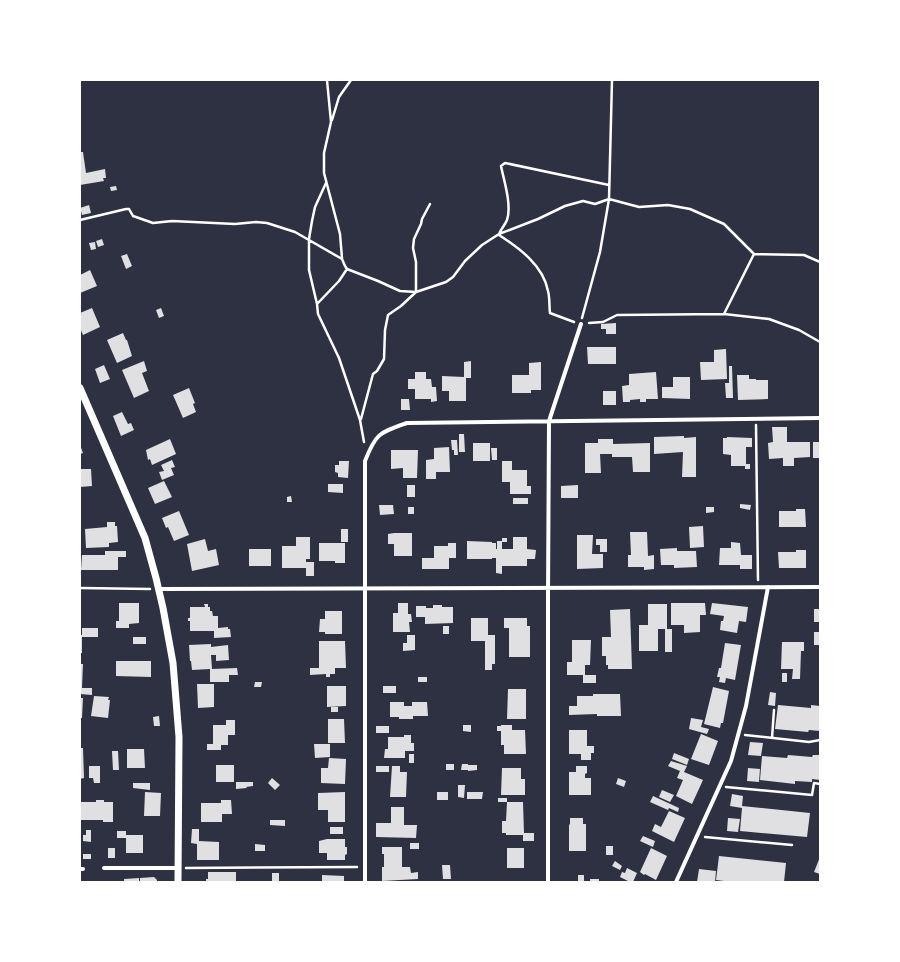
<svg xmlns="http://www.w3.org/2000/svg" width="900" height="962" viewBox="0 0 900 962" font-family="'Fira Sans Condensed',sans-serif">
  <rect width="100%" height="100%" fill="#2d3142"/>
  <path fill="#e0e0e3" d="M80,152H83L86,173L105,169L106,178H103L104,181L80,185Z
    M116,186L117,190L111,191L110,187Z
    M89,205L91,213L82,215L80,208Z
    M102,239L104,245L98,247L96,241Z
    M95,242L96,249L91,250L89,243Z
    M127,254L132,266L126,269L121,256Z
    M90,270L97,286L80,293V275Z
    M92,308L100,327L83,335L80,328V313Z
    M161,308L164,316L159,318L156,310Z
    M616,323V334H606V329H601V324Z
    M123,333L126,340H127L132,356L117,363L107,340Z
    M587,347H616V364H588Z
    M726,349L727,379L701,380L700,362H714V350Z
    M144,361L147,371L142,373L149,391L134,398L122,370Z
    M471,361V378H466V401H449V391H442V376L464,377V362Z
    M541,362V390H531V393H512V375H529V363Z
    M104,365L110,379L100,383L95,369Z
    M729,366H732L733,398H726L725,383H729Z
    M415,372H426V379H431L432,387H436L437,401L431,402V399H415V389H408V379H415Z
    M656,372L658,399H646V402H640V399L630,400V402H623L622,386L629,385V374Z
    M737,375H749V379H756V380H768V399L738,400Z
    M673,377H690V399L662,398V387H673Z
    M189,388L195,403L193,404L196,412L183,418L173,395Z
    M603,391H616V405H603Z
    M401,399H409L410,410H401Z
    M122,412L128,424L131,423L134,430L121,436L113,416Z
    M772,427H787V442H810V457L794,458V466H783V458L769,459L768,443L773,442Z
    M459,434H464L465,452H459Z
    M684,436V438L696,437V477H682L683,452L654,454V437Z
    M727,437L752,438V447H746V464H750V469H745V466H731V455L723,454V438H727Z
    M170,439L176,454L152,465L150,459L148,460L146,450Z
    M598,439H613V444L650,443V472H633L632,457H612V454H600L601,473H585V443H598Z
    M451,440H457L458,455H454V450H452Z
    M813,442H820V458H813Z
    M473,443H490V461H473Z
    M80,445L83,453L80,454Z
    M449,447L450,472H436V479H426V460L434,459V448Z
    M491,448H497V460H492Z
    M391,450H418L417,478H403V468L391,469Z
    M172,460L175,467L171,468L174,475L162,480L159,472L164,471L161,465Z
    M339,461H349L348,478L338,477V473L335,472V465H339Z
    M502,461H512V470H527V486H531V494H510V482H502Z
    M80,469H91L92,486L80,487Z
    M164,481L172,497L155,504L148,488Z
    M328,484H343V493L328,492Z
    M407,485H415V497H407Z
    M578,485V498H561V486Z
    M291,496L292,502H287V497Z
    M513,498H528V504H513Z
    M740,504L751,505L750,510L740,508Z
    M379,505H393L394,514L380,515Z
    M408,507H414V514H408Z
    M706,507H714V512L706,513Z
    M796,509H805L806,527H779V511H796Z
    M179,511L189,535L174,541L168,527L166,528L162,518Z
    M107,522H115V526H117L118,542L109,543V547L86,548L85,529L107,527Z
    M703,526L704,547L690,548L689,527Z
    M341,529H348V542H341Z
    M630,532H647L648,556L654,555V569L644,570V567H628V555H631Z
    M394,533H412V556H394V544H388V534Z
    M577,535H593L592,554H603V568L577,569Z
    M296,537H310V559H306V568H282V546H296Z
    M513,537H527V549L536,550L535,559H527V566H502V574L496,573V558H492V559H467V541L492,542V543H496V549H497V541H502V538H507V542H502V549H513Z
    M205,539L208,551L216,549L219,565L192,571L187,544Z
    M596,539H607V552H600V545H596Z
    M731,542L740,543L741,555H752V569H740V565H719L720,548H731Z
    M319,543H345V563H335V561H319Z
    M448,543H456V558H449V569H422V558H434V546H448Z
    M677,548V551H696L697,567L674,568V565H661L660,549Z
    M249,549H271V566H249Z
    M796,550H806V568H779L778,552H796Z
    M105,551H126V557H118V570H81L82,555H105Z
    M306,562H314V576H306Z
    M119,603H139V623L129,624V628H116V621H119Z
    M398,603H408V614H411L412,622H409L410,632H393V613H398Z
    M671,603H705L706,615H700V632L684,633V625H671Z
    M712,603L748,607L746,622L739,621L737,633L720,630L721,621H723L724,616L710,614Z
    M204,604H208V607H210V611H212L213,616H218V628L228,627V629H230L231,637L214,638V631H190V621H188V618H190V607H205Z
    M648,604H667V629H672V652H665V629H658V651H639V625H648Z
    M433,605H442V607H453V623L425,624V617H416V606H426V608H433Z
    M630,609L632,669H608V665H606V656H602V637H611L610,610Z
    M814,609H820V622H814Z
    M325,611H342V634H325V632H319L320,619H325Z
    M471,618H488V635H495V664H492V670H485V641H471Z
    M504,618H527V626H530V657H509V628H504Z
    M443,626H449V634H443Z
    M82,628H98V637H82V653H80V635H82Z
    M814,632H820V645H814Z
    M407,635H415V650L403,651V643H407Z
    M133,637H146V644H133Z
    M572,640H591L590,665H585V675H596V683H583V675H567V662H572Z
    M319,641H345L346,668H335V674H330V677H326V674L310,675V668H319Z
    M782,642H804V651H801L800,679H792L793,669H781Z
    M725,643L741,645L735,680L726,678L725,683L719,682L720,677H717L719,668H721Z
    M211,644V647L228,645L229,660L216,661V655H211L212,669L237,668L238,675H229V682H210V669L192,670L191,661H190L189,645Z
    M116,661H151V677L116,676Z
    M80,664H83L82,688H92V695L80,694Z
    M782,673H787V682H782Z
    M418,677H427V682H418Z
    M255,682H262L261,687H254Z
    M197,684H214V707L198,708Z
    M327,686H346V706L327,707Z
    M383,686H396V693H383Z
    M713,687L729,691L723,723H721L720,728L704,724Z
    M508,689H526V719H507Z
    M770,692L776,693L775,706L768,705Z
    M593,694H620L621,716H597V714L569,715V706H577V696H593Z
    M94,696L109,697L108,700H110L108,718L91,716Z
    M80,698H83L82,718H80Z
    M390,702H404V706H412V702H427L428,716H413V719H399V717H390Z
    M778,705L811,708V705L820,706V731L809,730L808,732L775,729Z
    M331,707H338V712H331Z
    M159,716L160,726H154L153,717Z
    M691,718L703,720L701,727L709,729L707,734L689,729Z
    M328,719H344L345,743H328Z
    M226,720H235V735H228V745H221V750H207V744H213V725H226Z
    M463,725H471V732L463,731Z
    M501,725H512V730H525L526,754H504V745H501V731H497V726H501Z
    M376,726H389V733H376Z
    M569,730H587V746H594V753H591V760H581V754H569Z
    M701,734L718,741L709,765L691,759Z
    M404,735H411V743H414V751H405V758H384L385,749H388V737H404Z
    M750,742L763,743L761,756L748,755Z
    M314,744H330V757L315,758Z
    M80,748H83L84,778L80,779Z
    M127,749H144L145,768H127Z
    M112,751H118L119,770H113Z
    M674,753L689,759L687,765L672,759Z
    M409,754H414V763H409Z
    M788,755L812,757L813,755H820V780L812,779V782L795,781V784L760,780L762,756L787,758Z
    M329,758L346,759L345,784L321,783V768H328Z
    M671,761L687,766L684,772L703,780L692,804L676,796L683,780L677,778L680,771L668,766Z
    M446,764H454V770H446Z
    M462,764H468V770H461Z
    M216,765H234V782H216Z
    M468,765H477V770L468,771Z
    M89,766H100V783H94L93,778H89Z
    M376,766H389V772H376Z
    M392,766H400V772H407L406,797H390Z
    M576,766H587V773L585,774V778H591V795H569V772H576Z
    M502,768H521V779H525V795H501Z
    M748,768L760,769L759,782L747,781Z
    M272,778L280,785L275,790L268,783Z
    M618,778L626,781L624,787L616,784Z
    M236,782H253V786L246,787L247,788L236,789Z
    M133,783H150V790L133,788Z
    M458,785H465L464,798L458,797Z
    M662,790L674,795L670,802L659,797Z
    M145,792L161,793L160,816H144Z
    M345,792V822H328V810H318V793Z
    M437,792H448V800H437Z
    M467,792H483L482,799H467Z
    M732,794L743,796L742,806L810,813L807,837L740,831L742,808L730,806Z
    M653,796L679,808L678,812L669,808L668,810L650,802Z
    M498,798H507V802H523L524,833H534V841H523V835H506V833H502V821H506L507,802H498Z
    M96,800H104V802H113V822H103V820H80V802H96Z
    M221,800H231L232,814H222V822H201V803H221Z
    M391,807H404V825H417L416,838L376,837V823H391Z
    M669,811L685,818L674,842L652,831L655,824L661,827Z
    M570,818H583V824H586V851H569V825L570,824Z
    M728,818L740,819L738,832L727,831Z
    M270,820H285V826L270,825Z
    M330,827H343V834H330Z
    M192,829H199V841L219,842V860H197V844L191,843Z
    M86,830H91V842L83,841V835H86Z
    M117,831H126V835H143V853H126V838H117Z
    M643,836L655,841L653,847L640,841Z
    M327,839H345V847H347V854L345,855V860H327V853H319V841Z
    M410,843H419V849H410Z
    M255,844L265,845V851H255Z
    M606,846H613V855H606Z
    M382,847H402V867H410L411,873L418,872V879L382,881V867H384V854H382Z
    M108,848H115V858H108Z
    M507,848H524V868H507Z
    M651,848L667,856L656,880L645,874L644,875L640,872Z
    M83,854H91V859H83Z
    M719,856L786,863L784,882H732L716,880Z
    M820,857V874L814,872Z
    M615,861L622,866L620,870L612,866Z
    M442,865H450L451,879H443Z
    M627,868L637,873L633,882H630L620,877L622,872L625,873Z
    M699,869L716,871L715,882H697Z
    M208,872H236V882H206V879H208Z
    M272,873H279V882H272Z
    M322,875L344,876V882H322Z
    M578,875H584V882H578Z
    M154,877L157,880V882H140V878Z
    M139,878V882H124V879Z
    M590,879H599V882H590Z"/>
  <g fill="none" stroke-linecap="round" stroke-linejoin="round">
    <path stroke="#fff" stroke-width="2.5" d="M327,80L331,122L324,153V173L340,234L342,258
      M332,120L339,97L351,80
      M326,183L315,207L312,221L309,239V270L317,304L318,314L339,358L360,420L364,442
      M80,220L126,209H129L133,216L153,223L172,221L235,224L256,222L267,223L295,232L342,259L345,266L347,269L378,281L400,291L416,292L446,282L453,277L465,261L482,245L499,234L538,219L565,206L583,201L595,204L609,199L639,207L668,205L690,209L724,224L754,254
      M499,234C501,229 505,225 507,220C512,205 504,181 501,166L505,163L609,185
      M499,235C519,248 543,265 548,291C550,298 549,306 550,313L574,322
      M317,304L339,281L347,269
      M724,314L769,319L799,330L820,342
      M582,318L600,252L609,199L612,80
      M589,323L603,322L617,315L724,314L754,254L804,255L820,262
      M361,419L373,374L377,371L384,359L385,330L388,315L401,306L416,292V262L413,248L414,239L421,224L422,219L430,204
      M756,425L758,580
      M80,588L150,589
      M745,735L809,742L820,740
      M772,738L774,710
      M726,787L812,795L814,783L820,784
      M705,837L792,845
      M186,868L357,867"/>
    <path stroke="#fff" stroke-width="4" d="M159,589L820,587
      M104,868H178
      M80,869H83
      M365,882V461C376,433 379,433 407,423L820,418
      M548,882V596L549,421L581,324
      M676,882L731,761L746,706L768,587"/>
    <path stroke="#fff" stroke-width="7" d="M80,388L145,538L156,578L163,608L173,663L179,737L178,882"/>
  </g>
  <rect width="900" height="962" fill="none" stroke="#ffffff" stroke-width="162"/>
</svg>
